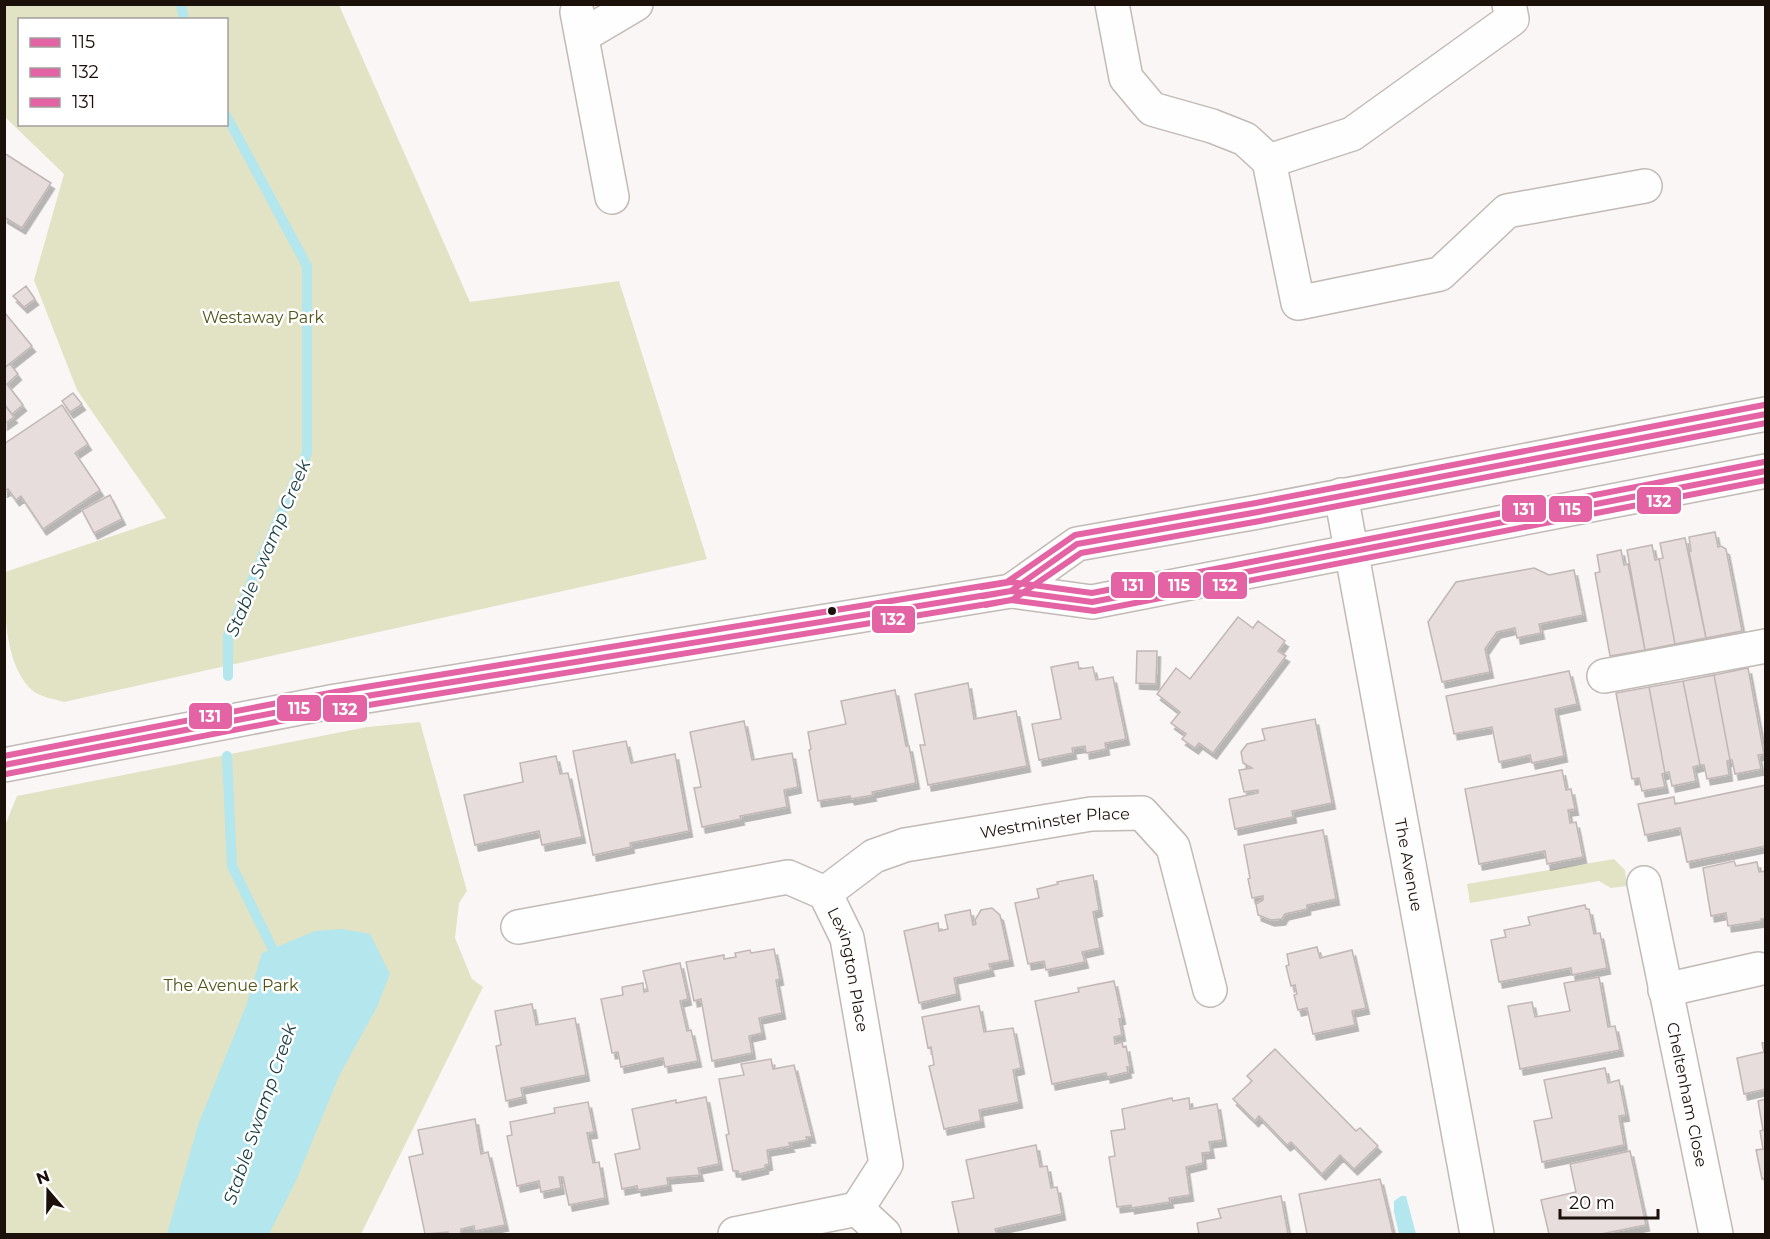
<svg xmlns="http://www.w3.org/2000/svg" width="1770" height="1239" viewBox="0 0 1770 1239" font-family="Montserrat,sans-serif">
  <defs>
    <filter id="shadow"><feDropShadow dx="3.5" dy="6" stdDeviation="0" flood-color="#0004"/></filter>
  </defs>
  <rect width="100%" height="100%" fill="#faf6f5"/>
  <path fill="#e1e3c4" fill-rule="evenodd" d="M5,4L339,5L470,302L619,281L707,559L64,702C55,699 40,697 33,691C4,666 4,607 5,572L166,518L77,390L34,280L64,174L5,117ZM20,20H226V124H20Z
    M420,722L467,891L459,903L455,938L472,979L483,987L361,1234H5L4,828L17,796L367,727Z
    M1614,859L1625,870L1627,886L1611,888L1599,881L1470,903L1467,884Z"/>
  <path fill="#b3e6ed" d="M342,929L370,934L390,974L377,1007L339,1076L296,1181L269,1234H167L198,1125L246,1006L262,953L315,931Z
    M1401,1196H1406L1416,1234H1399L1394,1212V1201Z"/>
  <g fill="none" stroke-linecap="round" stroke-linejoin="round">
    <path stroke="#b3e6ed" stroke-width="10" d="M181,4L184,20
      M226,115L307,266V453L228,636V676
      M227,756L232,866L279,962"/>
  </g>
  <path fill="#e6dddc" stroke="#c0b7b6" stroke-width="1.5" filter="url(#shadow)" d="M4,153L51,183L22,228L4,217Z
    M26,286L35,299L24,307L13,296Z
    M5,313L32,346L4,368V313Z
    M10,364L18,374L7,384L23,405L12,414L4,404V368Z
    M73,393L82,404L70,412L62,401Z
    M4,404L14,417L4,424Z
    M62,405L88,444L75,453L100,490L43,529L21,496L16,500L8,489L4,491V444Z
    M110,495L122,519L94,533L82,510Z
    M1715,532L1718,547L1721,546L1726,549L1742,631L1706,638L1689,551H1691L1689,537Z
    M1685,538L1706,638L1675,644L1659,559L1663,558L1660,543Z
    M1652,545L1655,560L1659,559L1675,644L1645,650L1627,550Z
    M1621,550L1624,565L1628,564L1645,650L1610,656L1595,573L1600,572L1597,555Z
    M1534,568L1549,575L1574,570L1583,615L1539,624L1541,633L1517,638L1515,628L1497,632L1485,649L1490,672L1442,682L1428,622L1456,582Z
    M1238,617L1253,628L1258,621L1285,641L1278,651L1286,656L1213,753L1199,743L1195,748L1182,739L1186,734L1171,723L1180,712L1157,694L1176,668L1190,679Z
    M1137,651H1157L1156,684L1136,683Z
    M1078,662L1079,669L1093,667L1096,680L1113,677L1126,739L1105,743L1106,749L1086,753L1085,746L1072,748L1073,753L1039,760L1032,724L1061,719L1051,667Z
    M1748,668L1764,754L1758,755L1761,769L1735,774L1732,760H1730L1714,675Z
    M1569,671L1577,704L1555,709L1564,756L1532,763L1530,755L1499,762L1492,727L1454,734L1446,696Z
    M1714,675L1730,760L1727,761L1729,775L1707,779L1704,765H1700L1683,681Z
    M1683,681L1700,765L1693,767L1696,781L1672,786L1669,772L1665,773L1649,687Z
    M968,683L974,719L1016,711L1027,766L928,785L920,745H925L915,694Z
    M1649,687L1665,773L1662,774L1665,787L1642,791L1639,778L1632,779L1616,693Z
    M895,690L906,746H909L916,783L872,792L873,795L851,799L850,796L818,801L809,750L811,749L808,732L846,724L841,701Z
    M1315,719L1332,803L1292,811L1293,817L1235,829L1229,799L1258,793V790L1244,792L1239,770L1252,768L1243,763L1241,752L1247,744L1265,740L1262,729Z
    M744,721L752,760L792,753L798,787L784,790L787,807L740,816L741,819L702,827L694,788L701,787L690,732Z
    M626,741L631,763L675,754L689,831L630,843L631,847L593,855L573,751Z
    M556,756L560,774L568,773L582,837L542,845L539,831L475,845L464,795L523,782L520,763Z
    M1562,770L1566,790L1571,789L1575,809L1568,810L1570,823L1576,822L1583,857L1547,864L1545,851L1479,864L1465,789Z
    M1766,785V846L1687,862L1680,828L1645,835L1638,804L1674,797L1675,804Z
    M1323,830L1336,899L1307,905V909L1285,914L1282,919L1271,920L1258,915L1256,904L1263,900V896L1252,898L1248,879L1250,878L1244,845Z
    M1734,861L1736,866L1757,862L1759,872L1766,871V919H1761L1762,921L1728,926L1726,913L1711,916L1703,868Z
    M1093,875L1099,910L1093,912L1100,948L1082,952L1085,962L1046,970L1044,961L1028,964L1015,903L1039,898L1037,889L1058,884L1057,882Z
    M1585,905L1586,909H1589L1594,934L1600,933L1607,968L1572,975L1571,968L1499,982L1491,940L1506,937L1504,930L1530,925L1528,917Z
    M992,908L1000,915L1010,960L989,964L991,970L954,978L957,994L919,1003L904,931L938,923L939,931L948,929L945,915L970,910L973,925L976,924L975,920L981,910Z
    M1317,947L1320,958L1352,950L1366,1008L1352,1011L1355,1025L1313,1034L1307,1008L1298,1010L1294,995L1297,994L1295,985L1291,986L1286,966L1289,965L1287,954Z
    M774,949L780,979L776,980L782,1013L759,1018L762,1033L749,1036L752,1053L712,1061L701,999L694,1001L686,962L724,955V959L736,957L735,953L750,950L751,953Z
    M680,963L688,999L680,1001L687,1031L691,1030L698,1061L665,1067L663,1058L621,1067L618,1052L612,1053L601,999L623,995L622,987L643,983L644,992L648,991L643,971Z
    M1599,977L1608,1027L1615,1026L1620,1050L1520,1069L1508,1006L1532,1002L1535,1017L1570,1011L1564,983Z
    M1114,981L1122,1018L1119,1019L1122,1035L1114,1037L1115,1044L1122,1042L1123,1047L1126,1046L1130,1067H1127L1128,1072L1107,1077L1106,1073L1052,1084L1035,1001L1079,992L1078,988Z
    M532,1004L536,1025L575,1018L586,1075L521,1088L523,1097L506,1101L496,1046L501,1045L495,1011Z
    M979,1006L984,1032L1013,1028L1021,1068L1013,1070L1019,1102L979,1110L981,1121L944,1129L929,1066L934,1065L931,1047L928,1048L922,1017Z
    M1766,1042V1089L1744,1094L1737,1058L1764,1052L1762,1043Z
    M1275,1049L1356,1131L1360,1128L1378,1146L1354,1169L1340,1155L1322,1174L1291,1142L1287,1145L1259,1116L1255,1121L1233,1099L1252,1081L1247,1076Z
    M771,1059L773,1069L794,1065L812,1137H806L807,1140L789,1143L791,1146L767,1150L769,1164L765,1165V1168L739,1174L738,1171H733L726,1135L729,1134L719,1079L744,1075L741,1064Z
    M1605,1068L1608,1083L1619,1080L1626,1115L1619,1116L1624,1145L1542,1162L1534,1121L1552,1118L1544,1080Z
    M706,1097L719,1164L698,1168L700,1175L667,1178L668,1185L638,1190L637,1186L622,1189L615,1154L640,1149L632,1109L676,1100V1103Z
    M1172,1098L1173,1101L1189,1098L1190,1109L1217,1104L1223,1140L1209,1142L1211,1152L1202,1153L1203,1163L1186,1167L1190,1195L1169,1198L1170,1202L1131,1208V1205L1117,1207L1109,1157L1115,1156L1111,1131L1125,1129L1122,1109Z
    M1766,1099V1178L1762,1179L1756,1150L1763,1149L1760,1131L1763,1130L1758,1101Z
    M588,1102L594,1132L587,1133L593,1163L599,1162L605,1198L569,1205L563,1177H559L561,1188L541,1192L539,1181L517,1186L507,1136L512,1135L510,1122L555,1113L554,1108Z
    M475,1119L481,1154L488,1152L505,1225L475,1231L474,1226L461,1229V1234H448V1232L425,1234L409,1157L423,1154L418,1130Z
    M1036,1145L1040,1167L1047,1166L1051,1188L1057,1187L1062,1214L995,1229L997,1234H959L952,1202L974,1198L966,1160Z
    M1630,1151L1646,1225L1601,1234H1549L1541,1200L1576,1192L1570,1164Z
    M1380,1179L1393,1234H1307L1299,1194Z
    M1281,1196L1288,1234H1199L1197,1223L1221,1218L1218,1209Z"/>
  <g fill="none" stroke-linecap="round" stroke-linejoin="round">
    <g stroke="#c1bab6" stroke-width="36">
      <g id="minor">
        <path d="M1112,4L1126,78L1152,109L1212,126L1245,139L1269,161L1352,134L1512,19L1509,4"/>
        <path d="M577,12L612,197"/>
        <path d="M582,36L636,4"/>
        <path d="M1269,161L1298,303L1440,274L1507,211L1645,186"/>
        <path id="s1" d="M1341,495L1477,1234"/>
        <path d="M1011,591L1077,544L1258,512L1766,414"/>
        <path d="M1604,676L1766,646"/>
        <path d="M4,765L336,701L1011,591L1092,602L1766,471"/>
        <path id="s2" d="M1644,883L1716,1234"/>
        <path id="s3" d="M825,893L874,856L905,845L1091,814L1142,813L1173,847L1210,990"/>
        <path id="s4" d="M518,927L788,877L825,893L847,938L886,1164L857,1209L884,1234"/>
        <path d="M1665,990L1758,969"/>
        <path d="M735,1234L857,1209"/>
      </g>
    </g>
    <use href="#minor" stroke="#fefefe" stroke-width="33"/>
    <g stroke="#fff" stroke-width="10">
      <path id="bus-1" d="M983,596L1011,591L1092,602L1766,471
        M4,765L336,701L1011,591L1077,544L1258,512L1766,414"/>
    </g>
    <g stroke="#fff" stroke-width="10">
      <path id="bus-2" d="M985,605L1011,600L1094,611L1766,480
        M6,774L338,710L1012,600L1081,553L1260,521L1766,423"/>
    </g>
    <g stroke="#fff" stroke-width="10">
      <path id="bus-3" d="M981,587L1011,582L1092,593L1764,462
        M4,756L335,692L1007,582L1075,535L1256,503L1764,405"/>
    </g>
    <use href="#bus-1" stroke="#e463a4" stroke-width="6"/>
    <use href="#bus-2" stroke="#e463a4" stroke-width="6"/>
    <use href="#bus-3" stroke="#e463a4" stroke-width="6"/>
  </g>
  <circle fill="#1c100a" stroke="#fff" stroke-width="2" cx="832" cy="611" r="5"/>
  <g text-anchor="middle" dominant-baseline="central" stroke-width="5" stroke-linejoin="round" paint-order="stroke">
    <g font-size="16" fill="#505516" stroke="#fff">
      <text x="263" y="317">Westaway Park</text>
      <text x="231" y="985">The Avenue Park</text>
    </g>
    <g font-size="16" fill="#1c100a" stroke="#fff">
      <text stroke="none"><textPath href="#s3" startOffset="246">Westminster Place</textPath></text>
      <text stroke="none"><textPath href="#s1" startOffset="376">The Avenue</textPath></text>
      <text stroke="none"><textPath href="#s4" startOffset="396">Lexington Place</textPath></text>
      <text stroke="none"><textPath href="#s2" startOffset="216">Cheltenham Close</textPath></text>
    </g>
    <g font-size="18" font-style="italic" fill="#193d42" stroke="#fff">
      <text transform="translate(268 548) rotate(-67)">Stable Swamp Creek</text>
      <text transform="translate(260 1114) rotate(-71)">Stable Swamp Creek</text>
    </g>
  </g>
  <g stroke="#fff" stroke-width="2">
    <rect x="1636" y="486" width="46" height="29" rx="6" fill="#e463a4"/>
    <rect x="1501" y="494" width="46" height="29" rx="6" fill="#e463a4"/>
    <rect x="1548" y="495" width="45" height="28" rx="6" fill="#e463a4"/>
    <rect x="1110" y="571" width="46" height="28" rx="6" fill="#e463a4"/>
    <rect x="1157" y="571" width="45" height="28" rx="6" fill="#e463a4"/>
    <rect x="1202" y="571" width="46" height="29" rx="6" fill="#e463a4"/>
    <rect x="871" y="605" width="45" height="29" rx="6" fill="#e463a4"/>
    <rect x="276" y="694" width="46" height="28" rx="6" fill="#e463a4"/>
    <rect x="322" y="694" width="46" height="29" rx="6" fill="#e463a4"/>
    <rect x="188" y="702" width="45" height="28" rx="6" fill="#e463a4"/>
  </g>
  <g font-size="16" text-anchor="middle" font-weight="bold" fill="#fff">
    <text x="1659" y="507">132</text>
    <text x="1524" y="515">131</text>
    <text x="1570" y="515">115</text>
    <text x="1133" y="591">131</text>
    <text x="1179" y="591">115</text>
    <text x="1225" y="591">132</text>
    <text x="893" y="625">132</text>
    <text x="299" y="714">115</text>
    <text x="345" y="715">132</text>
    <text x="210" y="722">131</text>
  </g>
  <rect width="1770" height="1239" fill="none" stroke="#1c100a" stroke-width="12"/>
  <rect x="18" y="18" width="210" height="108" fill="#ffffff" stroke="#a49f9d" stroke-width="1.5"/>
  <rect x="30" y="38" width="30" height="9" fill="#e463a4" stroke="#a49f9d" stroke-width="1.5"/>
  <text x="72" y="48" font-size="18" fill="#1c100a">115</text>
  <rect x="30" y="68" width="30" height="9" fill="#e463a4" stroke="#a49f9d" stroke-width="1.5"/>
  <text x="72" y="78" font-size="18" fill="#1c100a">132</text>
  <rect x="30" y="98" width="30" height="9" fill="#e463a4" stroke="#a49f9d" stroke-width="1.5"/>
  <text x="72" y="108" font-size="18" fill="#1c100a">131</text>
  <g transform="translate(48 1191) rotate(340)" stroke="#ffffff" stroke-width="4.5" paint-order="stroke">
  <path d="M0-4.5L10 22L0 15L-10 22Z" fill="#1c100a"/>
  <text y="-9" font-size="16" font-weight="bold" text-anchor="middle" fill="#1c100a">N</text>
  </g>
  <path d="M1560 1209v9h98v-9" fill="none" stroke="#1c100a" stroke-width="3"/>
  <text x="1569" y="1209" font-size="18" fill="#1c100a" stroke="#ffffff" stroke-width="4.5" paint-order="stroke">20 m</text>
</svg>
